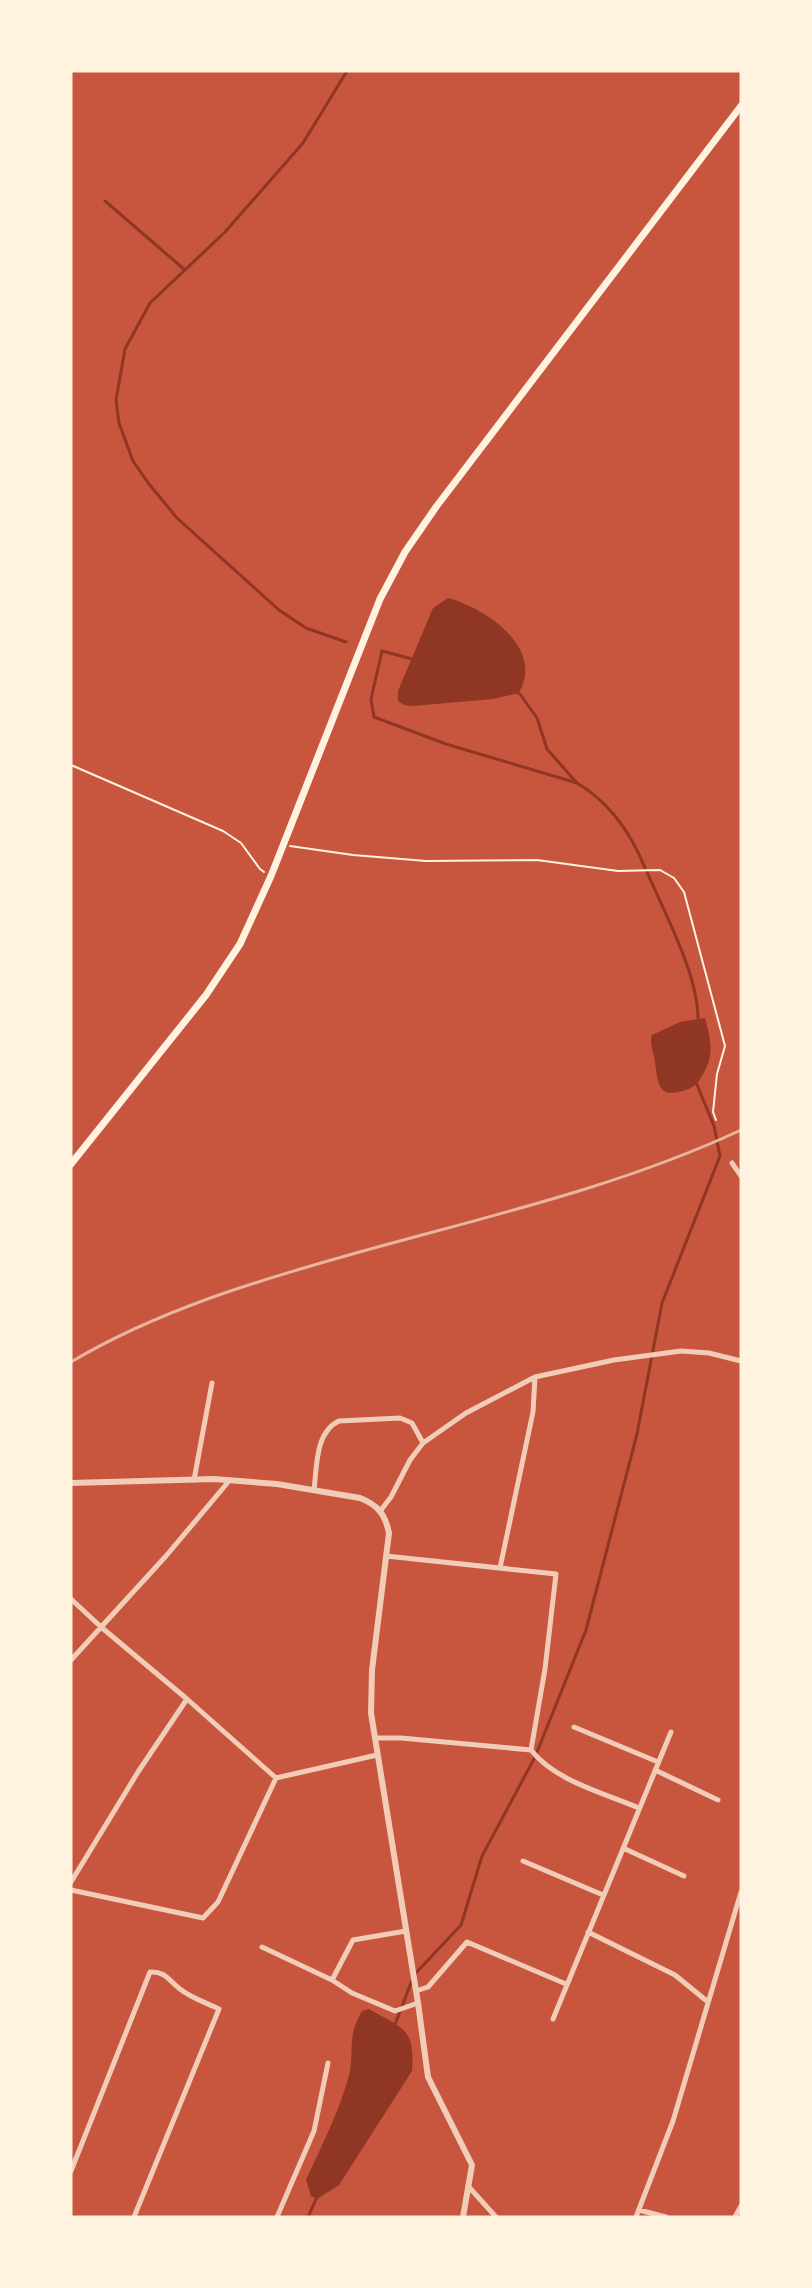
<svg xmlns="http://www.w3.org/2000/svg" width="812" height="2288" viewBox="0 0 812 2288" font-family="'PT Sans',sans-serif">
  <rect width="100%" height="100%" fill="#c8553d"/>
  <path fill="#8f3625" d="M448,598C485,608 545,647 519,693L493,699L412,706L404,705L398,701V691L433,608Z
    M705,1018C708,1029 712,1044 710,1056C709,1064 702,1078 696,1084C691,1090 671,1096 664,1091C657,1086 656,1069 655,1062C654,1053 649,1043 652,1035L680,1022Z
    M369,2009C403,2029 415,2027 412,2071L339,2185L317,2199L311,2196L306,2180C321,2147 338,2114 348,2079C356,2053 345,2040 362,2011Z"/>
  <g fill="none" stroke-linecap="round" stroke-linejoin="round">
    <path stroke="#8f3625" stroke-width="3" d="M105,201L185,270
      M346,642L306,628L279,610L177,518L149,484L133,461L119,423L116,400L125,349L150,303L225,232L303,143L347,71
      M412,659L382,651L371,699L374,717L446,744L577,783C609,802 631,833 645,868
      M516,692L520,694L537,718L547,749L577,783
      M647,872C665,914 699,976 698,1021
      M394,2027L414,1975L461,1925L482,1856L535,1757L586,1630L637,1434L662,1303L720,1156L714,1126L696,1082
      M308,2217L317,2197"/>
    <path stroke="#fff3e0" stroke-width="2" d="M71,765L223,831L241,843L260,869L264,872
      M290,846L353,855L426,861L537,860L618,871L660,870L674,878L684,892L725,1046L717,1074L713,1112L716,1120"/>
    <path stroke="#f1ccb7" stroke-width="5" d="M732,1163L741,1176
      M194,1480L212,1383
      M314,1490C317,1467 315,1432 339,1421L400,1418L412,1423L423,1443
      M381,1510L391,1497L410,1460L423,1443L466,1413L535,1377L614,1360L681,1351L709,1353L741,1361
      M500,1568L533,1412L535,1377
      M71,1599L101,1627L187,1699L138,1772L71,1882
      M71,1660L166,1556L229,1481
      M574,1727L658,1762
      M375,1738H401L531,1750L545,1669L556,1574L386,1556
      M531,1750C555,1781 604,1793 639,1808
      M655,1770L718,1800
      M276,1778L377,1755
      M623,1848L684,1876
      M523,1861L603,1895
      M71,1890L203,1918L218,1902L276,1778L187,1699
      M406,1931L353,1940L332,1980L352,1993L395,2011L418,2003
      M588,1932L675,1975L708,2002
      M262,1947L332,1980
      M416,1991L428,1987L467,1942L566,1984
      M553,2019L671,1732
      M71,2171L150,1972C166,1971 169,1981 180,1989C191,1998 207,2003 219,2009L134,2217
      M468,2186L496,2217
      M639,2210L666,2217
      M277,2217L314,2131L328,2063
      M636,2217L673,2121L741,1892
      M735,2217L741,2206"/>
    <path stroke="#f1ccb7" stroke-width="6" d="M71,1483L214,1479L277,1484L360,1498C378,1505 385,1514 389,1533L372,1670L371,1713L418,2003L428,2077L472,2165L463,2217"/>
    <path stroke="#fff3e0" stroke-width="7" d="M71,1164L206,995L240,944L271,876L380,599L405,552L436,507L741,106"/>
    <path stroke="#e9b49f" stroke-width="3" d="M71,1362C157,1311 253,1282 349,1255C480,1218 617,1188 741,1130"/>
  </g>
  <rect width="812" height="2288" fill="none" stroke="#fff3e0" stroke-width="145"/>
</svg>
